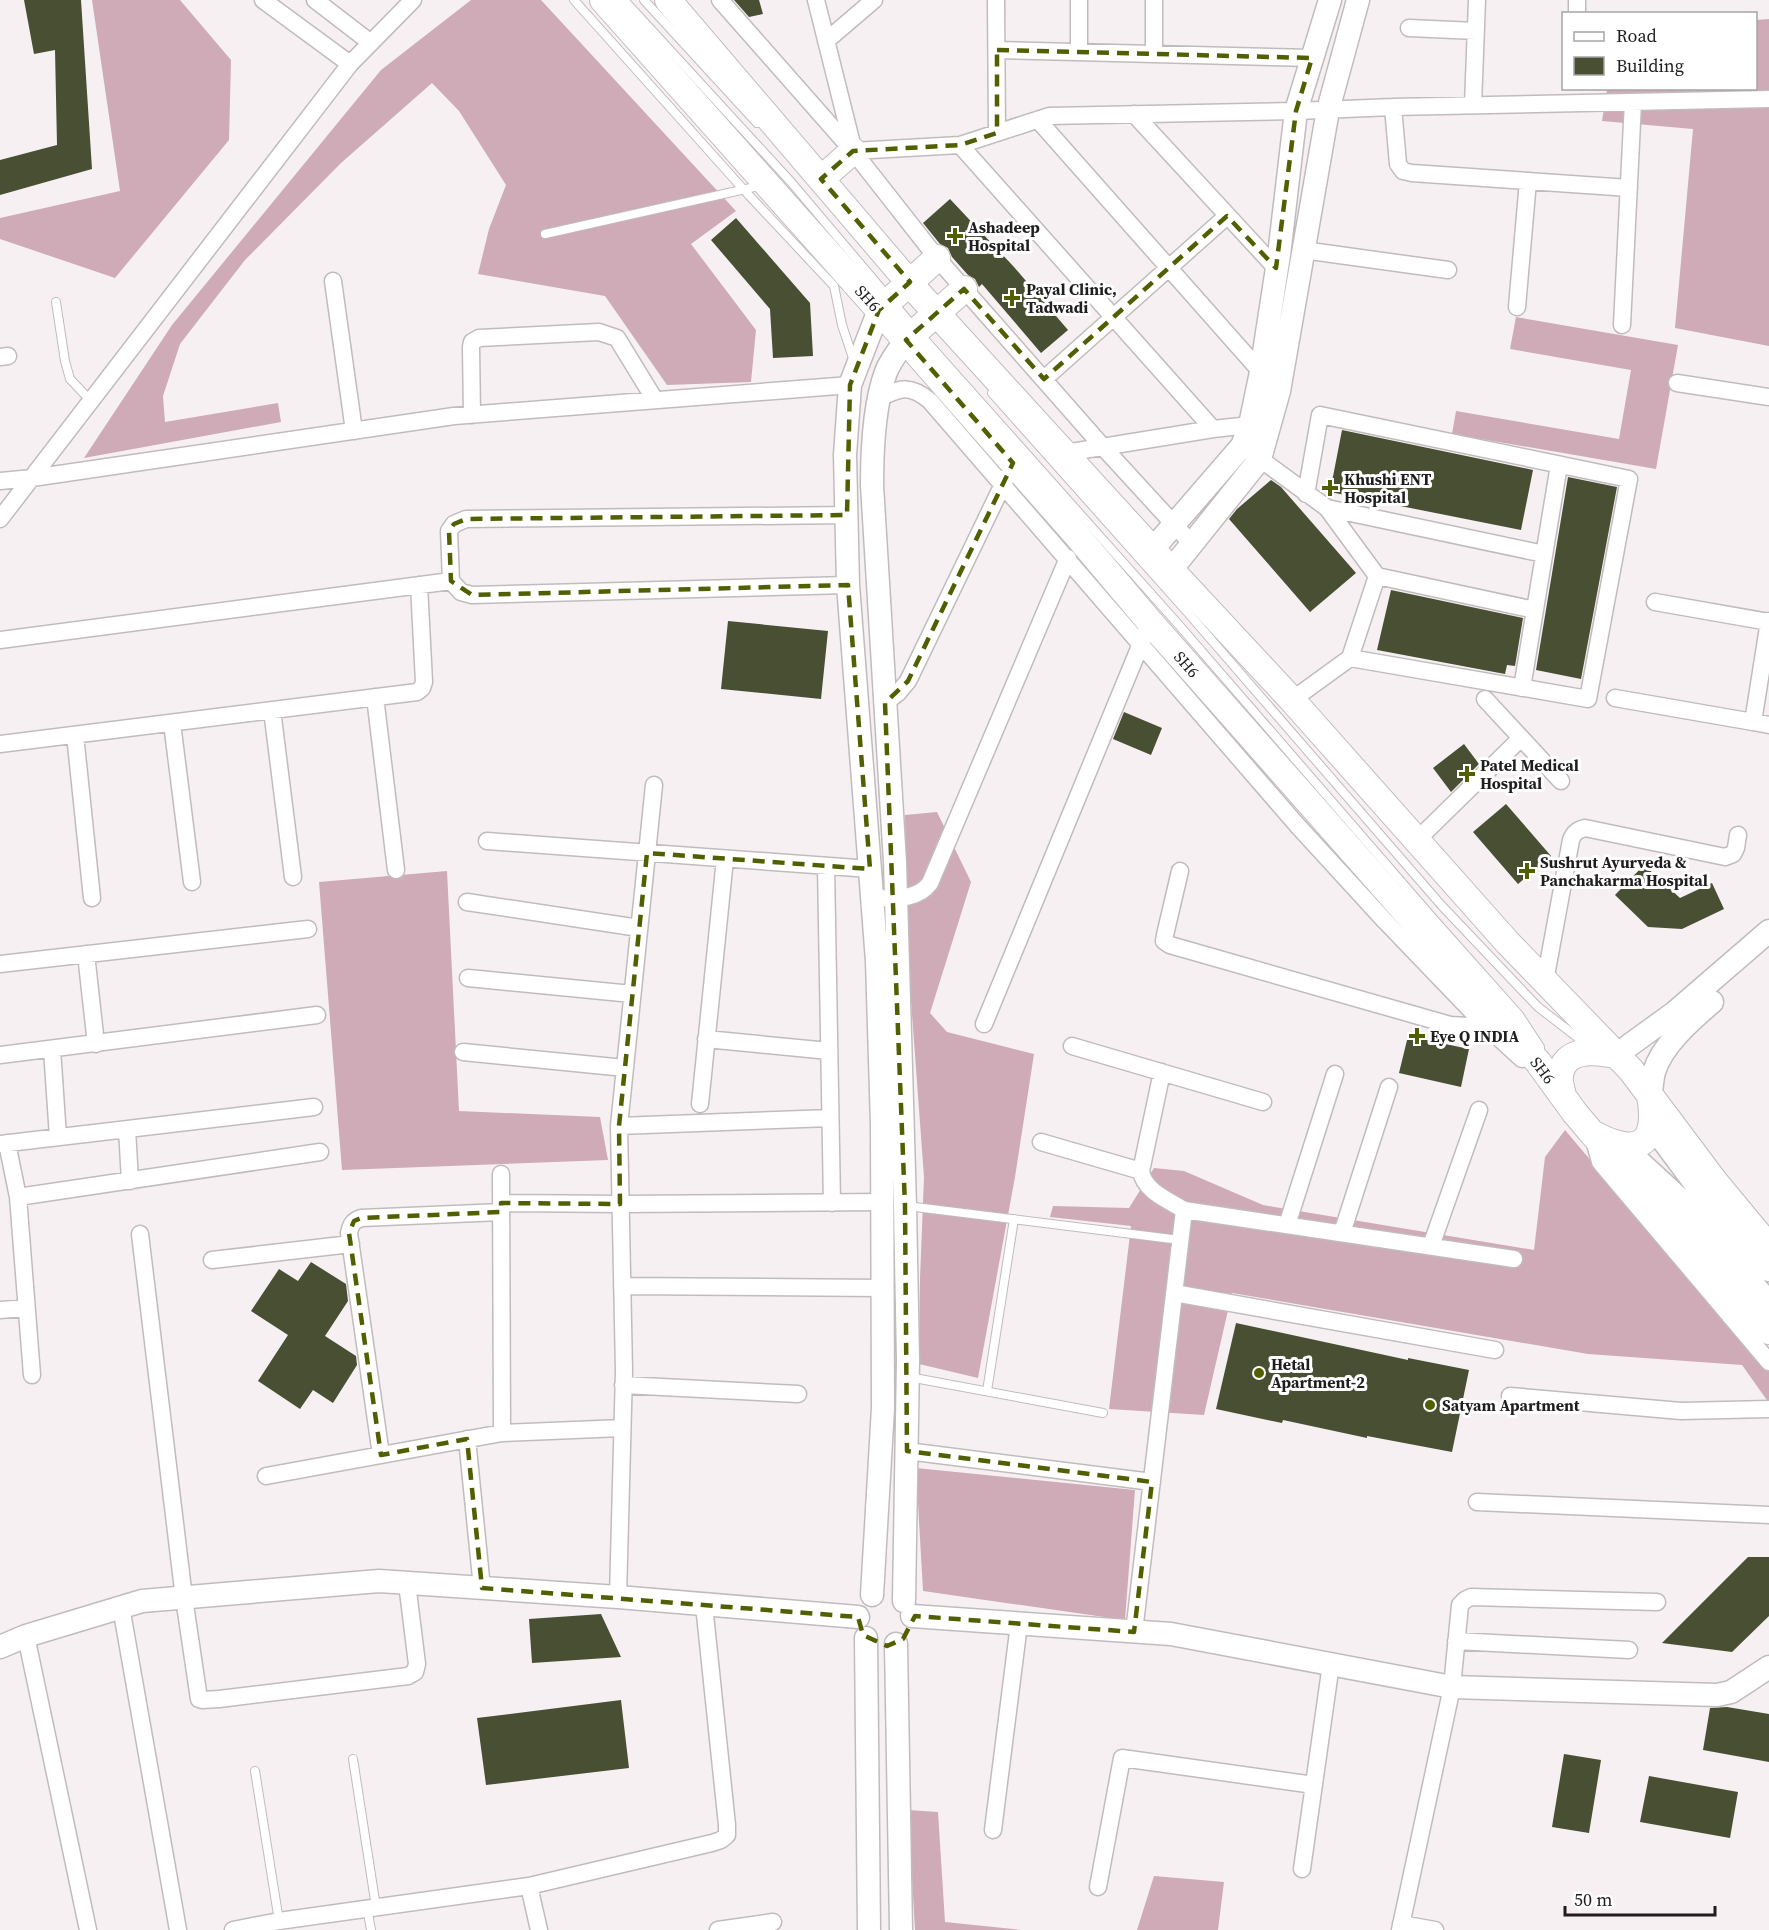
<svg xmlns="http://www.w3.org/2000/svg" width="1769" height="1930" viewBox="0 0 1769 1930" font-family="'Source Serif 4',serif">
  <rect width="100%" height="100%" fill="#f7f0f2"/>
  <path fill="#cfabb7" d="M92,0H180L231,60L229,140L115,278L0,239V218L120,191Z
    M471,0H541L736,211L691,244L756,330L751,382L667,385L605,296L478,274L489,229L506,185L459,111L432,83L341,163L245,260L180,344L163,396L165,422L278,403L281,422L84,458L172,325L381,70Z
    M1769,19V346L1675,328L1693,129L1602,121L1607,89L1756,88V20Z
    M1516,317L1678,345L1656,469L1452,434L1456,411L1619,439L1631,370L1510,349Z
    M937,812L971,882L930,1013L947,1032L1034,1054L1015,1177L978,1378L919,1364L920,1278L924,1177L908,960L905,815Z
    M447,871L459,1111L600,1117L608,1160L342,1170L319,882Z
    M1565,1130L1769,1371V1403L1742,1365L1588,1354L1232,1293L1204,1415L1109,1409L1131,1226L1050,1217L1053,1206L1129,1208L1154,1168L1184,1171L1263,1205L1534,1250L1545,1157Z
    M916,1468L1135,1490L1125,1620L923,1591Z
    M908,1810L938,1812L945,1922L1022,1930H915Z
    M1154,1876L1224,1882L1218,1930H1137Z"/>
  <path fill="#484f33" d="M24,0H81L92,169L0,195V160L57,145L55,50L34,54Z
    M734,0H759L763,14L749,17Z
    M950,199L1014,267L1068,330L1041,353L982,284L979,287L975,279L968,275L952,257L948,248L940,244L923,223Z
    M736,218L810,303L813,356L773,358L770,309L711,240Z
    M1342,430L1533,470L1521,530L1330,492Z
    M1568,477L1617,487L1581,679L1536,670Z
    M1271,480L1281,487L1356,573L1310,612L1229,519L1237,509Z
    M1391,590L1523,618L1515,666L1507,665L1505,674L1377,650Z
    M728,621L828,631L821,699L721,689Z
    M1124,712L1162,728L1151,755L1113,739Z
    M1464,744L1479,764L1451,792L1433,768Z
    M1506,804L1551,856L1518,884L1473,832Z
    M1644,865L1680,898L1712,883L1724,909L1682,929L1648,927L1615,895Z
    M1408,1036L1469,1049L1461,1087L1399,1073Z
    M311,1262L346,1284L348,1301L325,1336L356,1356L357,1365L333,1403L313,1390L300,1409L258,1381L288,1335L251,1311L279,1269L298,1281Z
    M1236,1323L1408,1360V1358L1469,1370L1452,1452L1367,1436V1438L1283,1420L1282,1423L1216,1409Z
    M1748,1557H1769V1616L1732,1652L1662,1643Z
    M601,1614L621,1657L532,1663L529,1619Z
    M621,1700L629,1768L486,1785L477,1718Z
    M1727,1707L1769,1714V1762L1703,1750L1710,1708Z
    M1564,1754L1601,1760L1589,1833L1552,1827Z
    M1649,1776L1738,1792L1730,1838L1640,1822Z"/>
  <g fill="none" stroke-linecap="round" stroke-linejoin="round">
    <g stroke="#c2bbbd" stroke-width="10">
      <path id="lane" d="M574,0L744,190L834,286L842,325L854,361
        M624,0L791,182L917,331L1178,624L1431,916L1519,1015L1540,1047
        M644,0L757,123
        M545,234L764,185
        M56,302L65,361L70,379L91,401
        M992,393L1189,614L1442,906L1538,1007L1590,1047
        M907,1206L1180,1240
        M909,1377L1103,1413
        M987,1391L1014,1219
        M353,1759L376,1907
        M255,1771L279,1921
        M367,1908L371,1930"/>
    </g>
    <g stroke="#c2bbbd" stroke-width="19">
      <path id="street" d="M263,0L350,64
        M315,0L371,43
        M720,0L853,151L937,258L964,289L1103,447L1192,544
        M816,0L853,148
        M996,0L997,133
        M1079,0V51
        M1154,0V53
        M1577,14V0
        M1409,28L1476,31
        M826,41L874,0
        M997,50L1312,58
        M1473,105L1477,0
        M1393,107L1398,164L1403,171L1412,173L1629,188
        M1134,114L1276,268
        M1038,120L1261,372
        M960,145L1213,429
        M853,151L960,145L1049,116L1296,111L1393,107L1769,99
        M1303,250L1448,270
        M333,281L354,431
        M1517,307L1528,181
        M1622,325L1633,102
        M0,357L8,356
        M1044,379L1227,216
        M1677,383L1769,397
        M880,398C901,387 911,385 930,401L1297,825L1385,921L1487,1027L1522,1059
        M472,415L471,347L472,342L479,338L599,332L617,338L655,400
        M1065,453L1213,429L1250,425
        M1252,453L1327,508L1377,576L1350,658L1588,699L1629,479L1320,415L1306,494
        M0,481L32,478L454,416L850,385
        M1327,508L1544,554
        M0,519L350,64L413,0
        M1377,576L1535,610
        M451,581L449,531L454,524L466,519L847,515
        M1655,602L1769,622
        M1769,621L1753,722L1769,725
        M0,640L451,581L461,592L472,595L848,585
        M1522,688L1559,465
        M375,697L396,870
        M1615,698L1753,722
        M1485,699L1561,781
        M1292,700L1350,658
        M885,703L898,693L908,681L1006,478
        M272,710L293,877
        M172,723L192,882
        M75,735L92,898
        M0,744L417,692L422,688L424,682L419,585
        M1417,840L1521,738
        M487,841L870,869
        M826,866L832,1203
        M1180,871L1165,935L1164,941L1170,945L1450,1025L1487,1027
        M872,898C893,898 917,901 930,883L1068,558
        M467,902L639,928
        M86,954L96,1044
        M0,964L308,929
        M468,978L632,994
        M1545,981L1571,840C1574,832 1578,830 1585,828L1725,857L1733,854L1736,848L1738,835
        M984,1024L1145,634
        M706,1039L829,1051
        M1072,1046L1263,1102
        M52,1049L58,1137
        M463,1052L625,1068
        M0,1055L317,1015
        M1162,1072L1141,1171C1144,1191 1168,1200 1184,1210
        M700,1104L725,859
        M619,1126L830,1118
        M127,1129L130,1181
        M1594,1140L1600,1162L1769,1362
        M1041,1142L1141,1171
        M7,1143L18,1197L320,1152
        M0,1144L314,1107
        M501,1174L502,1433
        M18,1197L32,1375
        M501,1203L620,1204L881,1202
        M1287,1225L1335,1074
        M1342,1233L1389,1087
        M140,1234L184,1598L199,1699L202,1700L219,1699L408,1676L415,1672L417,1664L407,1583
        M1431,1246L1479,1110
        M212,1260L351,1244
        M622,1286L882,1288
        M1174,1293L1495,1350
        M0,1310L26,1308
        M623,1385L798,1394
        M1510,1396L1681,1411L1769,1409
        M467,1439L482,1588
        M907,1451L1152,1482
        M381,1455L349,1233C351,1224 353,1221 361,1218L501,1212
        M266,1476L502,1433L622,1428
        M1477,1502L1769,1515
        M618,1597L624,1371L619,1126L654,785
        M121,1607L178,1930
        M1134,1632L1184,1210L1514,1259
        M26,1636L88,1930
        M1456,1641L1629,1650
        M993,1830L1019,1624
        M1302,1869L1331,1664
        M529,1886L712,1843L721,1840L727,1835V1825L704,1605
        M1098,1887L1122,1758L1314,1785
        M1401,1924L1435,1930
        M233,1930L279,1921L529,1886L539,1930
        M718,1930L773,1922
        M1400,1930L1452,1687L1460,1605L1465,1600L1471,1597L1657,1602"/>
    </g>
    <g stroke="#c2bbbd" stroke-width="25">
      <path id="secondary" d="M1152,550L1242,446L1250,425L1261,372L1279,255L1296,111L1330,0
        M1171,570L1260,459L1279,391L1328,110L1358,0
        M1616,1055L1674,1013L1769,931
        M1650,1096C1652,1088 1652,1079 1654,1072C1662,1045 1691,1020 1712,1002
        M1653,1127L1697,1186L1769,1270
        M1622,1146L1682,1201L1769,1303
        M872,1595L883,1408L882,1125L877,961L848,585L845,455L850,385L879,310
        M904,1601L908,1360L905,1206L895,862L872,485C872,451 874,404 886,372C890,361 899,350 906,340
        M912,1616L1171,1634L1452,1687L1717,1695L1731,1692L1769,1667
        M866,1638L869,1930
        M896,1644L901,1930
        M0,1647L26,1636L142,1601L379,1581L618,1597L858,1617"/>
    </g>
    <g stroke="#c2bbbd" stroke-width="28">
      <path id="primary" d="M603,0L879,310L1079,538L1150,622L1538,1062L1575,1113L1591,1132L1769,1331
        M668,0L919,294L1171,570L1292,700L1508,943L1631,1070L1715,1182L1769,1247
        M821,179L853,151
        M879,310L937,258
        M906,340L964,289
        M1563,1096C1562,1090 1559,1082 1560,1076C1564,1047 1595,1051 1616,1055
        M1594,1134C1637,1157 1659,1146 1650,1096"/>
    </g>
    <use href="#lane" stroke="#fff" stroke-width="8"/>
    <use href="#street" stroke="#fff" stroke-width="16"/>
    <use href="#secondary" stroke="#fff" stroke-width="22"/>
    <use href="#primary" stroke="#fff" stroke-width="26"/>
  </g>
  <path fill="none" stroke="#515f00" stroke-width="4.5" stroke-dasharray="12 8" stroke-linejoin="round" d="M997,50L1312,58L1296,111L1276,268L1227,216L1044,379L964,289L906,340L1013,463L908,681L885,703L905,1206L907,1451L1152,1482L1134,1632L915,1616L903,1639L887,1646L863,1635L858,1617L482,1588L467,1439L381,1455L349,1233L354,1221L361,1218L501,1212V1203L620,1204L619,1126L647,853L870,869L848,585L472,595L451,581L449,531L454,524L466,519L847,515L850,385L879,310L910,282L821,179L853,151L960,145L997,133Z"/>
  <g fill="#515f00" stroke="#fff" stroke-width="2">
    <path d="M952 227h6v6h6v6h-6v6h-6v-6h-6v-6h6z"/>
    <path d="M1009 289h6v6h6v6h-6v6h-6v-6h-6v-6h6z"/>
    <path d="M1327 479h6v6h6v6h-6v6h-6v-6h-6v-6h6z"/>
    <path d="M1464 765h6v6h6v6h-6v6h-6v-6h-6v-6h6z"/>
    <path d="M1524 862h6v6h6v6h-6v6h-6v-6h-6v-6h6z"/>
    <path d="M1414 1027h6v6h6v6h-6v6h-6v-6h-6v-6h6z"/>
    <circle cx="1259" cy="1373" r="6"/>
    <circle cx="1430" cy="1405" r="6"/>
  </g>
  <g text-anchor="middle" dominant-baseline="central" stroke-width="6" stroke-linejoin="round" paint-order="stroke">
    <g font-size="16" font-weight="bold" fill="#1f1d1d" stroke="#fff" text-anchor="start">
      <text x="968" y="227">Ashadeep<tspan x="968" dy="18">Hospital</tspan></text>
      <text x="1026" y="289">Payal Clinic,<tspan x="1026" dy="18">Tadwadi</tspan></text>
      <text x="1344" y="479">Khushi ENT<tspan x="1344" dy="18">Hospital</tspan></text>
      <text x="1480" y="765">Patel Medical<tspan x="1480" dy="18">Hospital</tspan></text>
      <text x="1540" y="862">Sushrut Ayurveda &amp;<tspan x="1540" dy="18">Panchakarma Hospital</tspan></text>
      <text x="1430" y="1036">Eye Q INDIA</text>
      <text x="1271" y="1364">Hetal<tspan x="1271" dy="18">Apartment-2</tspan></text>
      <text x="1442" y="1405">Satyam Apartment</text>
    </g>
    <g font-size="16" fill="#1f1d1d" stroke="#fff">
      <text transform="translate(868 298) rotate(48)">SH6</text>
      <text transform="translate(1187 664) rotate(49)">SH6</text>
      <text transform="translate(1543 1070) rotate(53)">SH6</text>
    </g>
  </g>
  <rect x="1562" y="12" width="195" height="78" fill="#ffffff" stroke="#a5a5a5" stroke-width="1.5"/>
  <rect x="1574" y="32" width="30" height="9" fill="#ffffff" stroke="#a5a5a5" stroke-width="1.5"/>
  <text x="1616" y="42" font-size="18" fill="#1f1d1d">Road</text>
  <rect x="1574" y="57" width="30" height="18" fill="#484f33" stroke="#a5a5a5" stroke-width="1.5"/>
  <text x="1616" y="72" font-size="18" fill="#1f1d1d">Building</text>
  <path d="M1565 1906v9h150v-9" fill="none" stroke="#1f1d1d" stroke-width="3"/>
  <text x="1574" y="1906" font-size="18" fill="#1f1d1d" stroke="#ffffff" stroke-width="4.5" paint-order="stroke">50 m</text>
</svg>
